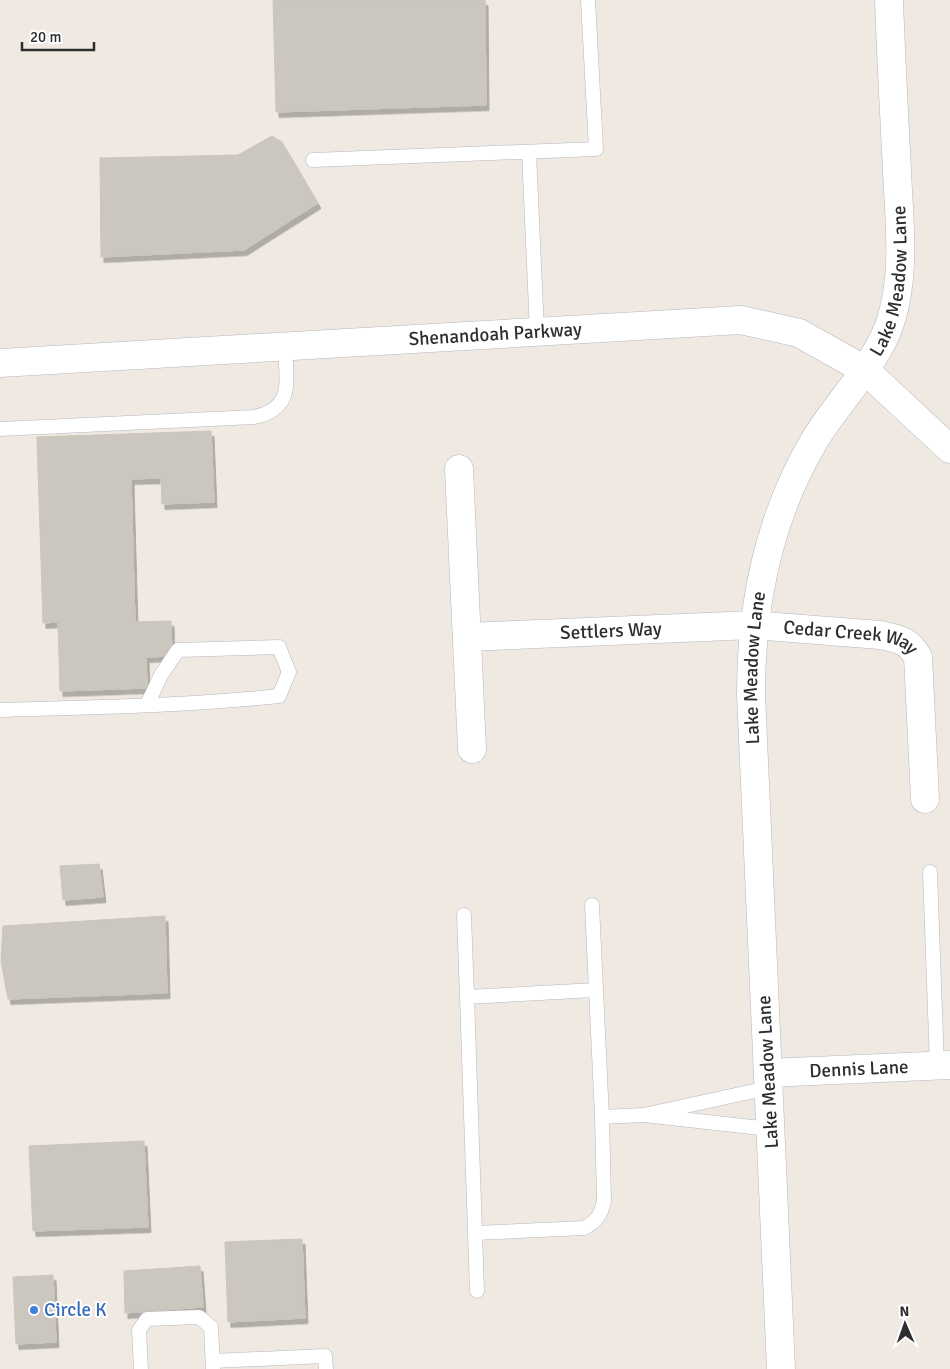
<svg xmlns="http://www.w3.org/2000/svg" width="950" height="1369" viewBox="0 0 950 1369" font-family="Signika,sans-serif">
  <defs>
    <filter id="shadow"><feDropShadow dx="3" dy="5.5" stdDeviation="0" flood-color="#0004"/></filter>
  </defs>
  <rect width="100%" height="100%" fill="#efe9e1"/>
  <path fill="#cbc7bf" stroke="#cbc5ba" filter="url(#shadow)" d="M273,0H485L486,105L276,112Z
    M272,136L282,142L318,203L244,250L101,257L100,158L238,155Z
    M211,431L214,502L162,504L161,478L131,479L135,622L171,621L172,656L146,657L147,688L60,691L58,622L43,623L37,437Z
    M99,864L103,897L63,900L60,866Z
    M165,916L167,993L8,999L1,961L3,926Z
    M144,1141L148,1227L33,1231L29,1146Z
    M302,1239L305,1318L228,1322L225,1242Z
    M200,1266L203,1307L125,1313L124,1271Z
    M53,1275L56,1342L16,1344L13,1277Z"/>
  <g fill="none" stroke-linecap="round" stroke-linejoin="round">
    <g stroke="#b4b7c1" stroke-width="15">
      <path id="lane" d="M529,152L537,332
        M313,160L596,149L588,0
        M0,429L254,417C295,408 286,381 285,347
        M0,710C93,707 186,706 279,696L289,672L279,647L178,650L161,675L147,705
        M930,872L937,1066
        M592,905L602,1117L644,1115
        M464,915L467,997
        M768,1088L644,1115L770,1129
        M475,1233L584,1228C597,1221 601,1215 604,1201L602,1117
        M477,1291L467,997L595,990
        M213,1361L325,1356L326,1369
        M141,1369L139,1330L147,1319L199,1317L211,1327L213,1369"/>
    </g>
    <g stroke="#b4b7c1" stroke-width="29">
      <g id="street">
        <path id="s1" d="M0,363L741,320L799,333L865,370L950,449"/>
        <path d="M459,469L472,749"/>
        <path id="s2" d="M467,637L753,625L880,635C899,639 908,640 918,657L925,799"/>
        <path id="s3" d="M768,1073L950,1065"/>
        <path id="s4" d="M781,1369L751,694C751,604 768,519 814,441C837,402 878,363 891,320C906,271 899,220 897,170C894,113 891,57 889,0"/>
      </g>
    </g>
    <use href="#lane" stroke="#fff" stroke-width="14"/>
    <use href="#street" stroke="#fff" stroke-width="28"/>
  </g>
  <circle fill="#3f7fe0" stroke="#fff" stroke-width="2" cx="34" cy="1310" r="5"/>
  <g text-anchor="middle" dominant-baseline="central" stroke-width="4" stroke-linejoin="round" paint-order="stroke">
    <g font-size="19" fill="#2e2e2e" stroke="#fff">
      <text stroke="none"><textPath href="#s4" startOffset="1122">Lake Meadow Lane</textPath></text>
      <text stroke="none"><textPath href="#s1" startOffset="496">Shenandoah Parkway</textPath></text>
      <text stroke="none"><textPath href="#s2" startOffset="144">Settlers Way</textPath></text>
      <text stroke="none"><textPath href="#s2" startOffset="385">Cedar Creek Way</textPath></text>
      <text stroke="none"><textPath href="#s4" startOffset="702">Lake Meadow Lane</textPath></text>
      <text stroke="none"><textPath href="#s3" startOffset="91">Dennis Lane</textPath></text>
      <text transform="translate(768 1072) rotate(-93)">Lake Meadow Lane</text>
    </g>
    <g font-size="19" fill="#366cbe" stroke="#fff" text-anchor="start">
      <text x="44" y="1310">Circle K</text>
    </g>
  </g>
  <g transform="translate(905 1324) rotate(358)" stroke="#ffffff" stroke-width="4" paint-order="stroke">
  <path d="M0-4L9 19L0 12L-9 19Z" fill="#2e2e2e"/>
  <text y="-8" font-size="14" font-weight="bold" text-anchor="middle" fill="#2e2e2e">N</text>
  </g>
  <path d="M22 42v8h72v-8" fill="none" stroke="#2e2e2e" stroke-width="2.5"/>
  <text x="30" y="42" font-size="15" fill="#2e2e2e" stroke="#ffffff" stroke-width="4" paint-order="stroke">20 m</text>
</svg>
